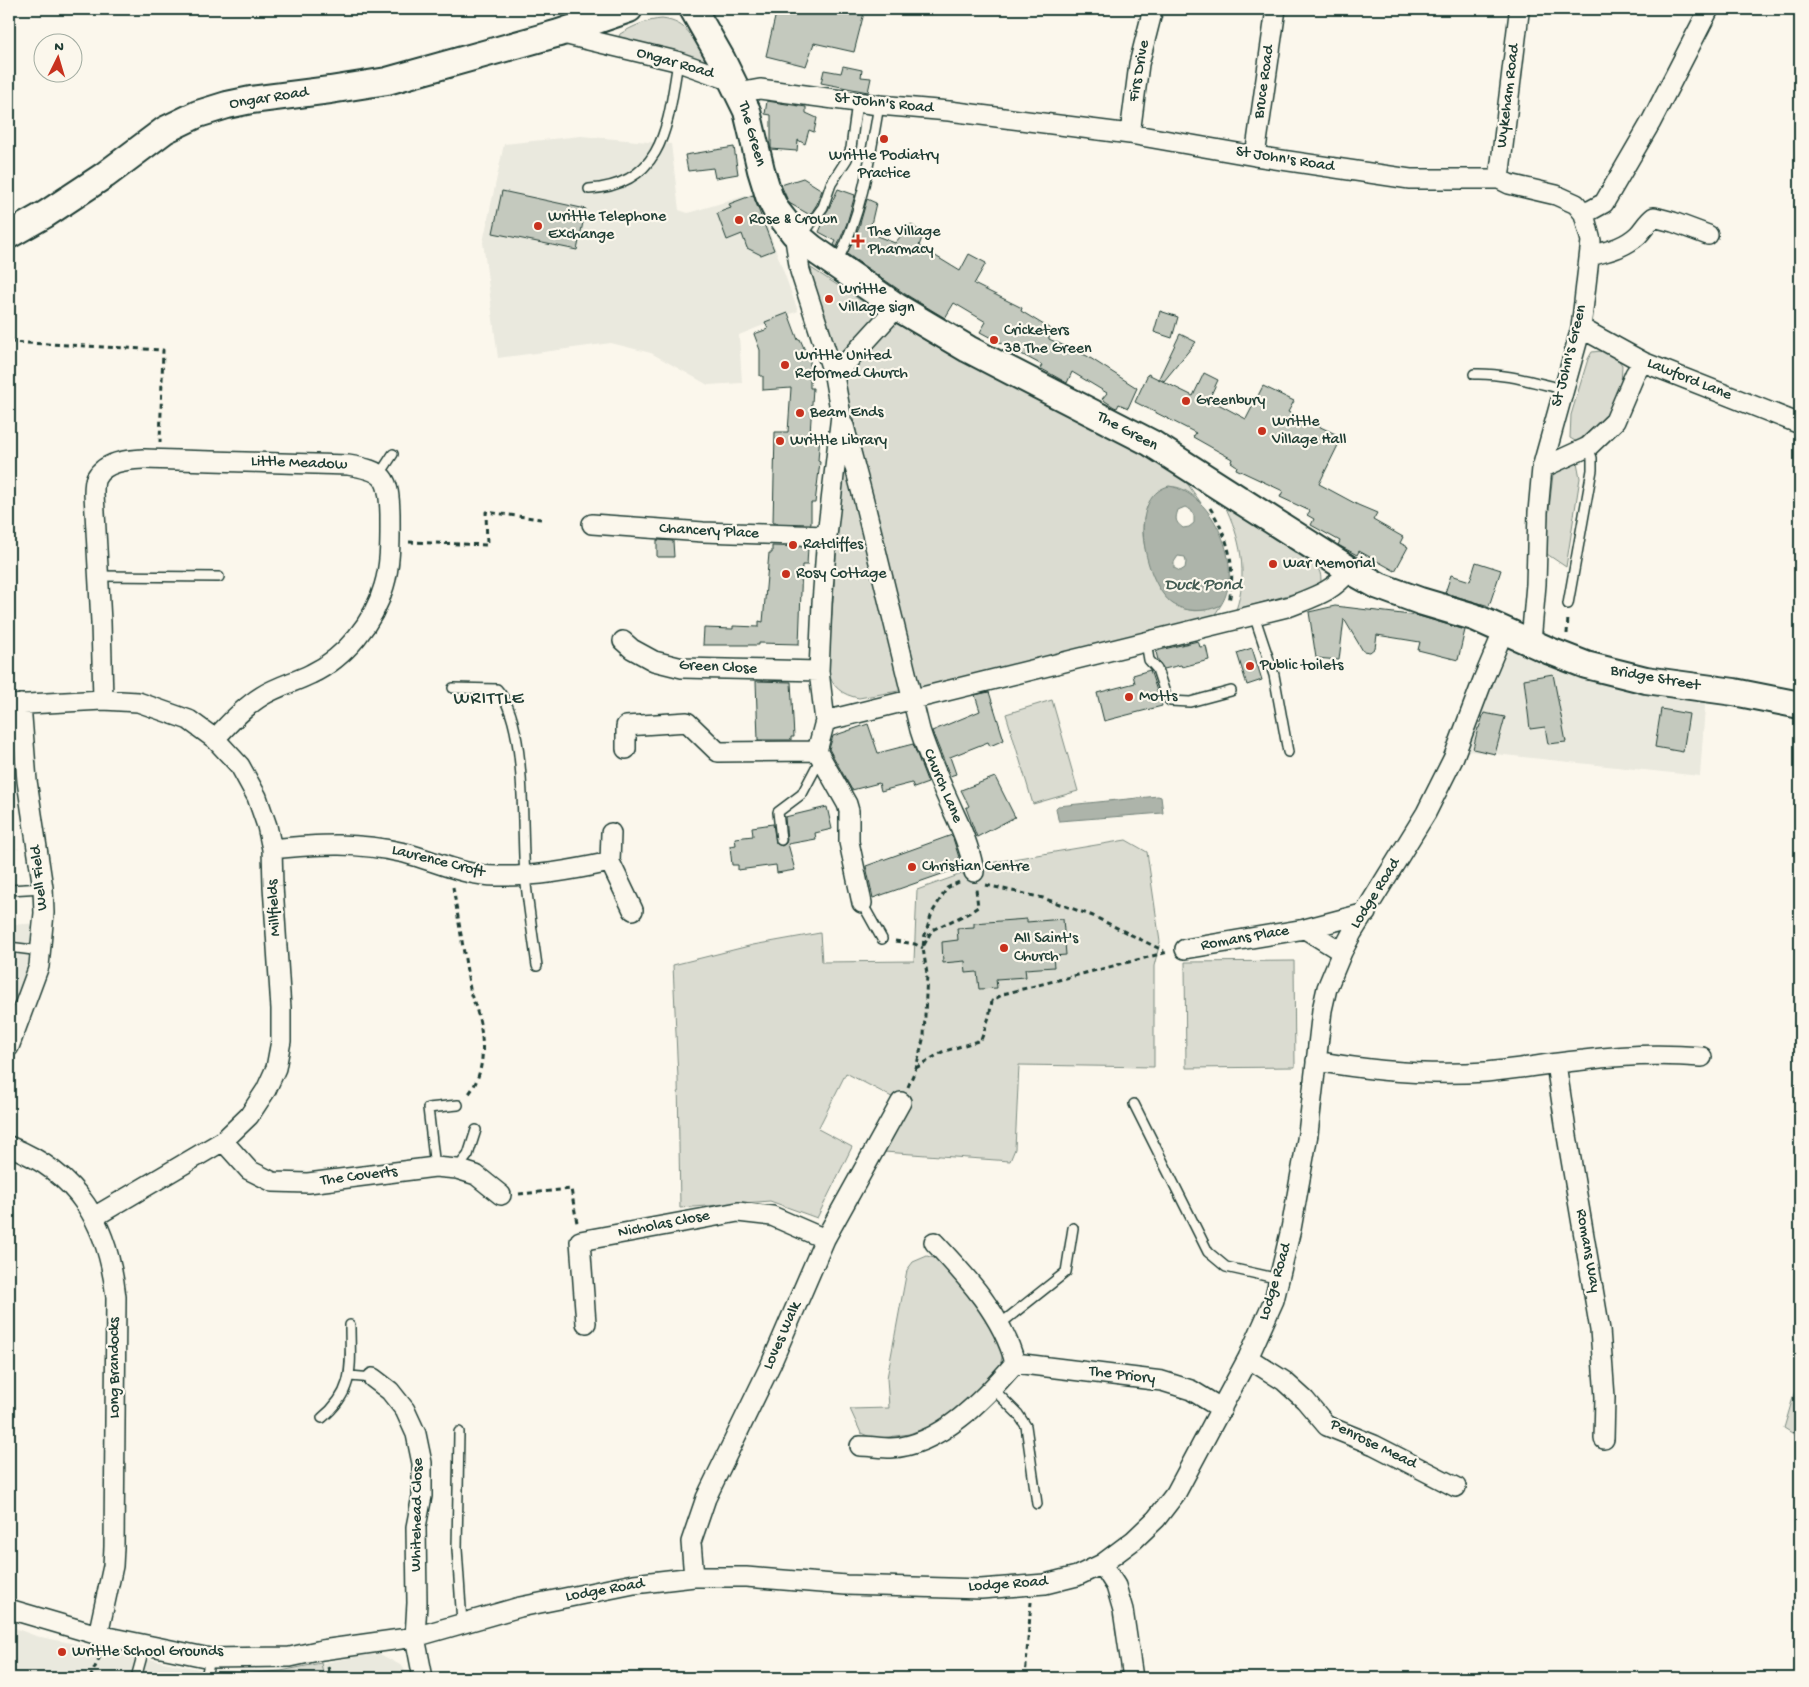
<svg xmlns="http://www.w3.org/2000/svg" width="1809" height="1687" viewBox="0 0 1809 1687" font-family="'Gochi Hand',sans-serif">
  <rect width="100%" height="100%" fill="#fbf7ec"/>
  <filter id="ink" filterUnits="userSpaceOnUse"><feTurbulence type="fractalNoise" baseFrequency=".02" numOctaves="2"/><feDisplacementMap in="SourceGraphic" scale="10" xChannelSelector="R" yChannelSelector="G"/><feConvolveMatrix kernelMatrix="1 2 1 2 8 2 1 2 1" color-interpolation-filters="sRGB"/></filter>
  <g filter="url(#ink)">
    <path fill="#eae9de" d="M581,136L671,144L679,210L688,213L755,193L798,311L739,335L742,383L708,385L651,353L611,343L498,358L483,242L504,144Z
      M1509,642L1706,693L1700,776L1467,751Z
      M39,923L29,979L9,1032V925Z
      M9,1626L36,1636L228,1675L281,1671L360,1656L380,1654L402,1666L410,1678H9Z"/>
    <path fill="#dbdcd1" stroke="#7d8c82" d="M662,19C688,22 695,40 706,61L673,52L617,41L620,34C633,26 647,20 662,19Z
      M811,268L891,320L950,355L1041,402L1132,445L1187,483L1201,503C1184,485 1162,477 1150,505C1146,512 1143,518 1143,527C1142,539 1146,553 1150,564C1162,599 1182,622 1221,605L1214,616L932,685L859,698C842,695 832,687 828,671L843,459L862,454L842,375L811,274Z
      M1601,351L1614,354L1622,365L1621,386L1606,416L1577,442L1570,438L1571,415L1588,359L1592,352Z
      M1576,457L1580,478L1566,567L1544,552L1554,466Z
      M1224,504L1313,563C1319,569 1321,572 1321,581L1318,585L1309,589L1236,610C1248,574 1241,538 1224,504Z
      M1052,700L1078,791L1033,804L1006,714Z
      M1126,840L1147,852L1160,942L1154,966V1067L1019,1065L1015,1149L1010,1161L884,1152L907,1105L846,1073L818,1129L852,1147L817,1218L770,1201L680,1208L678,1078L673,965L753,945L820,933L822,962L914,961L917,890L995,862Z
      M1294,961L1295,1067L1186,1068L1185,962Z
      M927,1256L941,1260L959,1278L996,1334L1003,1353L1000,1366L962,1404L936,1424L909,1434L881,1438L870,1437L861,1433L850,1409L889,1408L887,1378L907,1270L913,1262Z
      M1800,1374V1435L1797,1436L1784,1428Z
      M321,1663L324,1678H225L228,1675L281,1671Z"/>
    <path fill="#adb4aa" stroke="#74847b" fill-rule="evenodd" d="M1169,486C1214,493 1245,568 1221,605C1207,612 1187,613 1173,604C1145,585 1125,497 1169,486ZM1185,507L1191,510L1194,516V523L1189,527L1183,528C1175,522 1175,519 1178,510ZM1178,556L1185,557L1186,562L1185,568L1180,571L1174,568V562Z
      M1158,796L1161,797L1163,813L1059,821L1058,819L1056,808L1058,806Z"/>
    <path fill="#c4c9be" stroke="#1f3d34" d="M777,9H865L854,52L814,43L806,66L766,56Z
      M843,66L862,70L861,77L871,78L868,92L821,83L824,70L841,73Z
      M767,101L806,107V113L817,118L814,132L809,130L805,144L798,140L797,151L771,149V115L765,114Z
      M734,147L738,174L715,178L713,168L688,171L685,155Z
      M803,178L822,190L817,204L810,215L789,203L781,185Z
      M838,189L855,195L847,223L837,247L834,245L836,241L819,232L823,223L820,221L828,210Z
      M502,191L586,209L577,250L493,233Z
      M753,195L774,250L761,255L747,248L742,234L727,240L717,213L731,208L729,204Z
      M867,199L876,203L869,233L895,243L911,224L918,230L924,232L919,246L960,271L969,254L986,263L974,284L1022,308L1021,311L1052,330L1049,337V339L1087,356L1137,388L1128,408L1119,404L1117,408L1114,407L1102,399L1107,393L1072,372L1067,383L1040,368L1042,365L980,332L986,322L954,303L945,318L905,294L847,254L859,227Z
      M1160,311L1178,317L1172,338L1154,332Z
      M788,313L798,340L800,339L807,355H810V388H813L810,434H820L818,461L820,462L815,503H811V524L773,523L775,432H788L791,388L763,390V376H760V350L754,334L768,329L765,322Z
      M1180,334L1196,342L1164,381L1159,378Z
      M1204,373L1218,380L1209,399L1246,419L1263,386L1294,401L1288,412L1342,437L1319,484L1358,505L1377,513L1373,520L1403,537L1400,543L1408,547L1395,571L1359,551L1357,555L1338,545L1340,541L1311,525L1314,519L1307,515L1310,511L1280,497L1283,491L1236,469L1237,466L1231,462L1232,459L1193,437L1196,433L1135,402L1148,374L1193,396Z
      M657,540L673,541L674,557H657Z
      M772,546L808,547L807,565H802L799,644L759,643V645H703L704,628L733,629V626L759,627V621L763,622L769,553H772Z
      M1476,562L1501,570L1489,606L1445,593L1451,575L1470,581Z
      M1335,606L1419,616L1465,630L1458,660L1418,650L1420,642L1377,635L1375,648L1370,652L1363,651L1344,619L1339,660L1316,658L1309,612Z
      M1198,641L1200,647L1206,646L1209,660L1182,667L1181,665L1164,669L1158,660L1156,652L1160,650Z
      M1252,648L1262,680L1247,685L1237,653Z
      M1150,670L1162,706L1104,721L1097,693L1135,683L1133,675Z
      M1553,674L1566,742L1548,744L1545,727L1530,729L1524,679Z
      M756,681L791,682L794,737H791V740H758Z
      M989,692L1004,740L990,746L988,742L950,757L956,774L950,776L932,731L980,711L975,695Z
      M1661,709L1689,714L1683,752L1655,747Z
      M1484,713L1505,717L1495,754L1473,749L1478,728H1479Z
      M868,724L878,753L913,744L928,783L914,788L912,783L881,791L879,783L852,790L829,749L833,736Z
      M995,777L1015,817L977,837L966,808L969,806L961,790Z
      M827,807L832,829L815,833L816,839L788,844L795,870L777,873L776,865L738,870V865H732L730,846L736,845L735,838L753,836L752,827L773,824L776,843L782,846L786,843L787,840L785,817Z
      M952,835L962,867L873,898L866,866Z
      M1027,919V922L1063,919L1066,955L1053,956L1054,967L1025,969L1026,977L996,979L997,988L979,989L977,972L966,973L965,961L943,963L942,942L958,940L957,928L974,927V923Z"/>
    <g fill="none" stroke-linecap="round" stroke-linejoin="round">
      <g stroke="#1f3d34" stroke-width="12">
        <path id="lane" d="M589,189C665,185 668,122 678,62
          M801,237L823,207L831,184L847,159L851,148L857,102
          M837,262C862,214 870,158 879,105
          M1474,374C1505,373 1533,382 1563,389
          M380,474L393,454
          M98,576L219,577
          M1568,604L1592,470V458L1588,447
          M1254,615L1274,675L1288,752
          M1146,642L1149,660L1157,669L1166,696L1170,701L1190,702L1231,691
          M453,688L497,689C528,722 521,830 525,875C528,905 533,936 537,966
          M781,840L778,812L802,794L821,758
          M9,890L43,888
          M862,903L882,939
          M9,947L41,951
          M1134,1104L1208,1252L1226,1267L1280,1279
          M435,1167L428,1108L458,1105
          M457,1169L468,1155L476,1130
          M999,1325L1066,1272L1073,1228
          M350,1376L373,1378
          M992,1388L1018,1414L1026,1426L1037,1504
          M322,1418C356,1390 350,1365 350,1325
          M459,1432L457,1549L462,1623
          M136,1678L145,1645
          M206,1678L210,1658"/>
      </g>
      <g stroke="#1f3d34" stroke-width="22">
        <path id="street" d="M559,33L676,61L732,81
          M738,93L760,89L879,105L949,111L1130,134L1255,156L1410,179H1499L1509,184L1556,195L1576,204L1584,214L1591,241L1581,328L1542,468L1538,512L1536,584L1531,642
          M1130,134L1139,64L1153,9
          M1255,156L1276,9
          M1499,179L1519,13
          M1584,214L1604,203L1651,122L1709,9
          M1590,256C1608,251 1624,248 1638,235C1644,229 1647,222 1654,217L1673,222L1708,235
          M1581,328L1643,362L1800,424
          M834,376L897,307
          M844,426L864,501L920,730C929,759 942,786 954,813C963,832 971,851 974,872
          M1542,468L1588,447L1615,421L1635,374L1643,362
          M592,524L703,532L827,536
          M623,641L632,649L654,661L682,668L819,671
          M103,700L101,622L94,494C94,489 94,482 96,478C105,461 128,460 144,459L348,465C385,471 389,477 390,514C390,538 391,563 384,586C374,622 345,658 311,674C295,682 278,686 262,696C244,707 229,723 215,739
          M9,705L103,700L138,702L189,720L215,739L240,766L257,797L267,826L272,849L273,886L281,1009V1041L276,1068L266,1090L249,1116L223,1141L94,1217
          M825,721L1291,606C1316,596 1332,592 1350,570
          M626,749V726L687,722L718,752L817,751L825,721L819,671L822,603L827,536L841,415L834,376L800,271L794,233
          M817,751L847,804L849,811V842L862,903
          M272,849C321,844 357,842 405,853C435,861 465,876 497,876C535,877 573,870 610,862L633,910
          M610,862L611,833
          M1305,929L1366,913
          M1185,949L1305,929L1342,952
          M9,1047L39,966L44,913L43,888L27,781L21,704
          M1316,1061C1372,1071 1429,1076 1486,1072C1519,1069 1552,1063 1584,1060C1623,1055 1663,1054 1702,1057
          M1556,1064L1566,1130L1600,1330L1605,1397L1604,1439
          M223,1141L249,1170L273,1182L308,1183L435,1167L457,1169L476,1175L501,1195
          M9,1146C79,1174 108,1224 116,1297L114,1547L113,1566L98,1635
          M586,1323L580,1241L738,1212L772,1216L825,1239
          M1248,1358L1284,1381L1305,1400L1327,1426L1374,1445L1456,1487
          M1015,1363L1162,1381L1191,1390L1222,1409
          M373,1378L390,1391L405,1410L416,1434L422,1463V1496L416,1527L417,1603L415,1637L423,1678
          M860,1446C870,1446 881,1448 891,1448C940,1446 985,1398 1015,1363C1003,1316 967,1277 934,1242
          M1102,1564L1116,1586L1123,1610L1133,1678
          M694,1577L691,1542L706,1498L771,1364L825,1239L901,1102
          M9,1609L98,1635L210,1658L290,1657L322,1650L415,1637L520,1607L634,1584L694,1577H746L846,1585L981,1589L1045,1584L1077,1576L1102,1564L1134,1540L1156,1519L1176,1493L1248,1358L1274,1300L1291,1229L1308,1134L1322,1010L1327,988L1342,952L1352,933L1426,813L1453,759L1483,680L1504,630"/>
      </g>
      <g stroke="#1f3d34" stroke-width="30">
        <path id="secondary" d="M693,9L722,60L747,111L761,170L769,196L776,210L794,233L812,248L897,307L968,349L1151,443L1350,570L1379,586L1420,601L1474,617L1550,651L1586,665L1646,680L1734,692L1800,705
          M9,235L46,214L105,175L165,130L198,114L227,105L251,100L330,90L387,81L559,33L629,9"/>
      </g>
      <path stroke="#1f3d34" stroke-width="3" stroke-dasharray="5 4" stroke-linecap="butt" d="M9,342L163,350L160,442
        M1210,508C1229,538 1236,567 1229,602
        M409,542L487,545L486,512L541,519
        M1567,634L1568,617
        M9,850L18,849
        M986,885L1043,898L1093,916L1164,951
        M453,887L471,995C484,1024 490,1070 467,1096
        M895,941L915,944L923,948
        M924,945L932,930L969,913L978,907L976,889
        M916,1068L942,1052L981,1040L989,1017L992,1001L1003,994L1168,952
        M908,1087L916,1068L924,1036L927,974L923,948L924,938L932,913L947,888L959,882
        M519,1194L571,1189L577,1223
        M328,1667L331,1678
        M90,1678L101,1654
        M1025,1678L1031,1602"/>
      <use href="#lane" stroke="#fbf7ec" stroke-width="9"/>
      <use href="#street" stroke="#fbf7ec" stroke-width="19"/>
      <use href="#secondary" stroke="#fbf7ec" stroke-width="26"/>
    </g>
  </g>
  <g fill="#c8321e" stroke="#fbf7ec" stroke-width="2">
    <circle cx="884" cy="139" r="5"/>
    <circle cx="739" cy="220" r="5"/>
    <circle cx="538" cy="226" r="5"/>
    <path d="M855.5 233.5h5v5h5v5h-5v5h-5v-5h-5v-5h5z"/>
    <circle cx="829" cy="299" r="5"/>
    <circle cx="994" cy="340" r="5"/>
    <circle cx="785" cy="365" r="5"/>
    <circle cx="1186" cy="401" r="5"/>
    <circle cx="800" cy="413" r="5"/>
    <circle cx="1262" cy="431" r="5"/>
    <circle cx="780" cy="441" r="5"/>
    <circle cx="793" cy="545" r="5"/>
    <circle cx="1273" cy="564" r="5"/>
    <circle cx="786" cy="574" r="5"/>
    <circle cx="1250" cy="666" r="5"/>
    <circle cx="1129" cy="697" r="5"/>
    <circle cx="912" cy="867" r="5"/>
    <circle cx="1004" cy="948" r="5"/>
    <circle cx="62" cy="1652" r="5"/>
  </g>
  <g text-anchor="middle" dominant-baseline="central" stroke-width="4.5" stroke-linejoin="round" paint-order="stroke">
    <g font-size="16" fill="#1f3d34" stroke="#fbf7ec">
      <text transform="translate(675 64) rotate(16)">Ongar Road</text>
      <text transform="translate(1140 71) rotate(-80)">Firs Drive</text>
      <text transform="translate(1265 82) rotate(-82)">Bruce Road</text>
      <text transform="translate(1509 96) rotate(-83)">Wykeham Road</text>
      <text transform="translate(269 99) rotate(-9)">Ongar Road</text>
      <text transform="translate(884 104) rotate(6)">St John's Road</text>
      <text transform="translate(751 134) rotate(74)">The Green</text>
      <text transform="translate(1285 160) rotate(9)">St John's Road</text>
      <text transform="translate(1570 356) rotate(-76)">St John's Green</text>
      <text transform="translate(1689 380) rotate(22)">Lawford Lane</text>
      <text transform="translate(1127 432) rotate(28)">The Green</text>
      <text transform="translate(299 464) rotate(2)">Little Meadow</text>
      <text transform="translate(709 532) rotate(3)">Chancery Place</text>
      <text transform="translate(718 668) rotate(3)">Green Close</text>
      <text transform="translate(1655 679) rotate(10)">Bridge Street</text>
      <text transform="translate(942 786) rotate(67)">Church Lane</text>
      <text transform="translate(438 862) rotate(14)">Laurence Croft</text>
      <text transform="translate(40 878) rotate(-96)">Well Field</text>
      <text transform="translate(1376 894) rotate(-58)">Lodge Road</text>
      <text transform="translate(275 908) rotate(-93)">Millfields</text>
      <text transform="translate(1245 939) rotate(-10)">Romans Place</text>
      <text transform="translate(359 1177) rotate(-7)">The Coverts</text>
      <text transform="translate(664 1225) rotate(-11)">Nicholas Close</text>
      <text transform="translate(1587 1251) rotate(80)">Romans Way</text>
      <text transform="translate(1276 1282) rotate(-73)">Lodge Road</text>
      <text transform="translate(783 1336) rotate(-66)">Loves Walk</text>
      <text transform="translate(115 1368) rotate(-90)">Long Brandocks</text>
      <text transform="translate(1122 1376) rotate(7)">The Priory</text>
      <text transform="translate(1373 1445) rotate(26)">Penrose Mead</text>
      <text transform="translate(418 1515) rotate(-89)">Whitehead Close</text>
      <text transform="translate(1008 1585) rotate(-4)">Lodge Road</text>
      <text transform="translate(605 1591) rotate(-10)">Lodge Road</text>
    </g>
    <g font-size="16" fill="#1f3d34" stroke="#fbf7ec" text-anchor="start">
      <text x="884" y="156" text-anchor="middle">Writtle Podiatry<tspan x="884" dy="18">Practice</tspan></text>
      <text x="548" y="217">Writtle Telephone<tspan x="548" dy="18">Exchange</tspan></text>
      <text x="749" y="220">Rose &amp; Crown</text>
      <text x="868" y="232">The Village<tspan x="868" dy="18">Pharmacy</tspan></text>
      <text x="839" y="290">Writtle<tspan x="839" dy="18">Village sign</tspan></text>
      <text x="1004" y="331">Cricketers<tspan x="1004" dy="18">38 The Green</tspan></text>
      <text x="795" y="356">Writtle United<tspan x="795" dy="18">Reformed Church</tspan></text>
      <text x="1196" y="401">Greenbury</text>
      <text x="810" y="413">Beam Ends</text>
      <text x="1272" y="422">Writtle<tspan x="1272" dy="18">Village Hall</tspan></text>
      <text x="790" y="441">Writtle Library</text>
      <text x="803" y="545">Ratcliffes</text>
      <text x="1283" y="564">War Memorial</text>
      <text x="796" y="574">Rosy Cottage</text>
      <text x="1260" y="666">Public toilets</text>
      <text x="1139" y="697">Motts</text>
      <text x="922" y="867">Christian Centre</text>
      <text x="1014" y="939">All Saint's<tspan x="1014" dy="18">Church</tspan></text>
      <text x="72" y="1652">Writtle School Grounds</text>
    </g>
    <g font-size="18" font-style="italic" fill="#425b52" stroke="#fbf7ec">
      <text x="1203" y="585">Duck Pond</text>
    </g>
    <g font-size="19" letter-spacing="1" fill="#1f3d34" stroke="#fbf7ec">
      <text x="489" y="699">WRITTLE</text>
    </g>
  </g>
  <rect width="1809" height="1687" fill="none" stroke="#fbf7ec" stroke-width="30"/>
  <rect x="15" y="15" width="1779" height="1657" fill="none" stroke="#1f3d34" stroke-width="2" filter="url(#ink)"/>
  <g transform="translate(58 58) rotate(5)"><circle r="24" fill="#fbf7ec" stroke="#a3ada2"/>
  <path d="M0-4L9 19L0 12L-9 19Z" fill="#c8321e"/>
  <text y="-8" font-size="14" font-weight="bold" text-anchor="middle" fill="#1f3d34">N</text>
  </g>
</svg>
